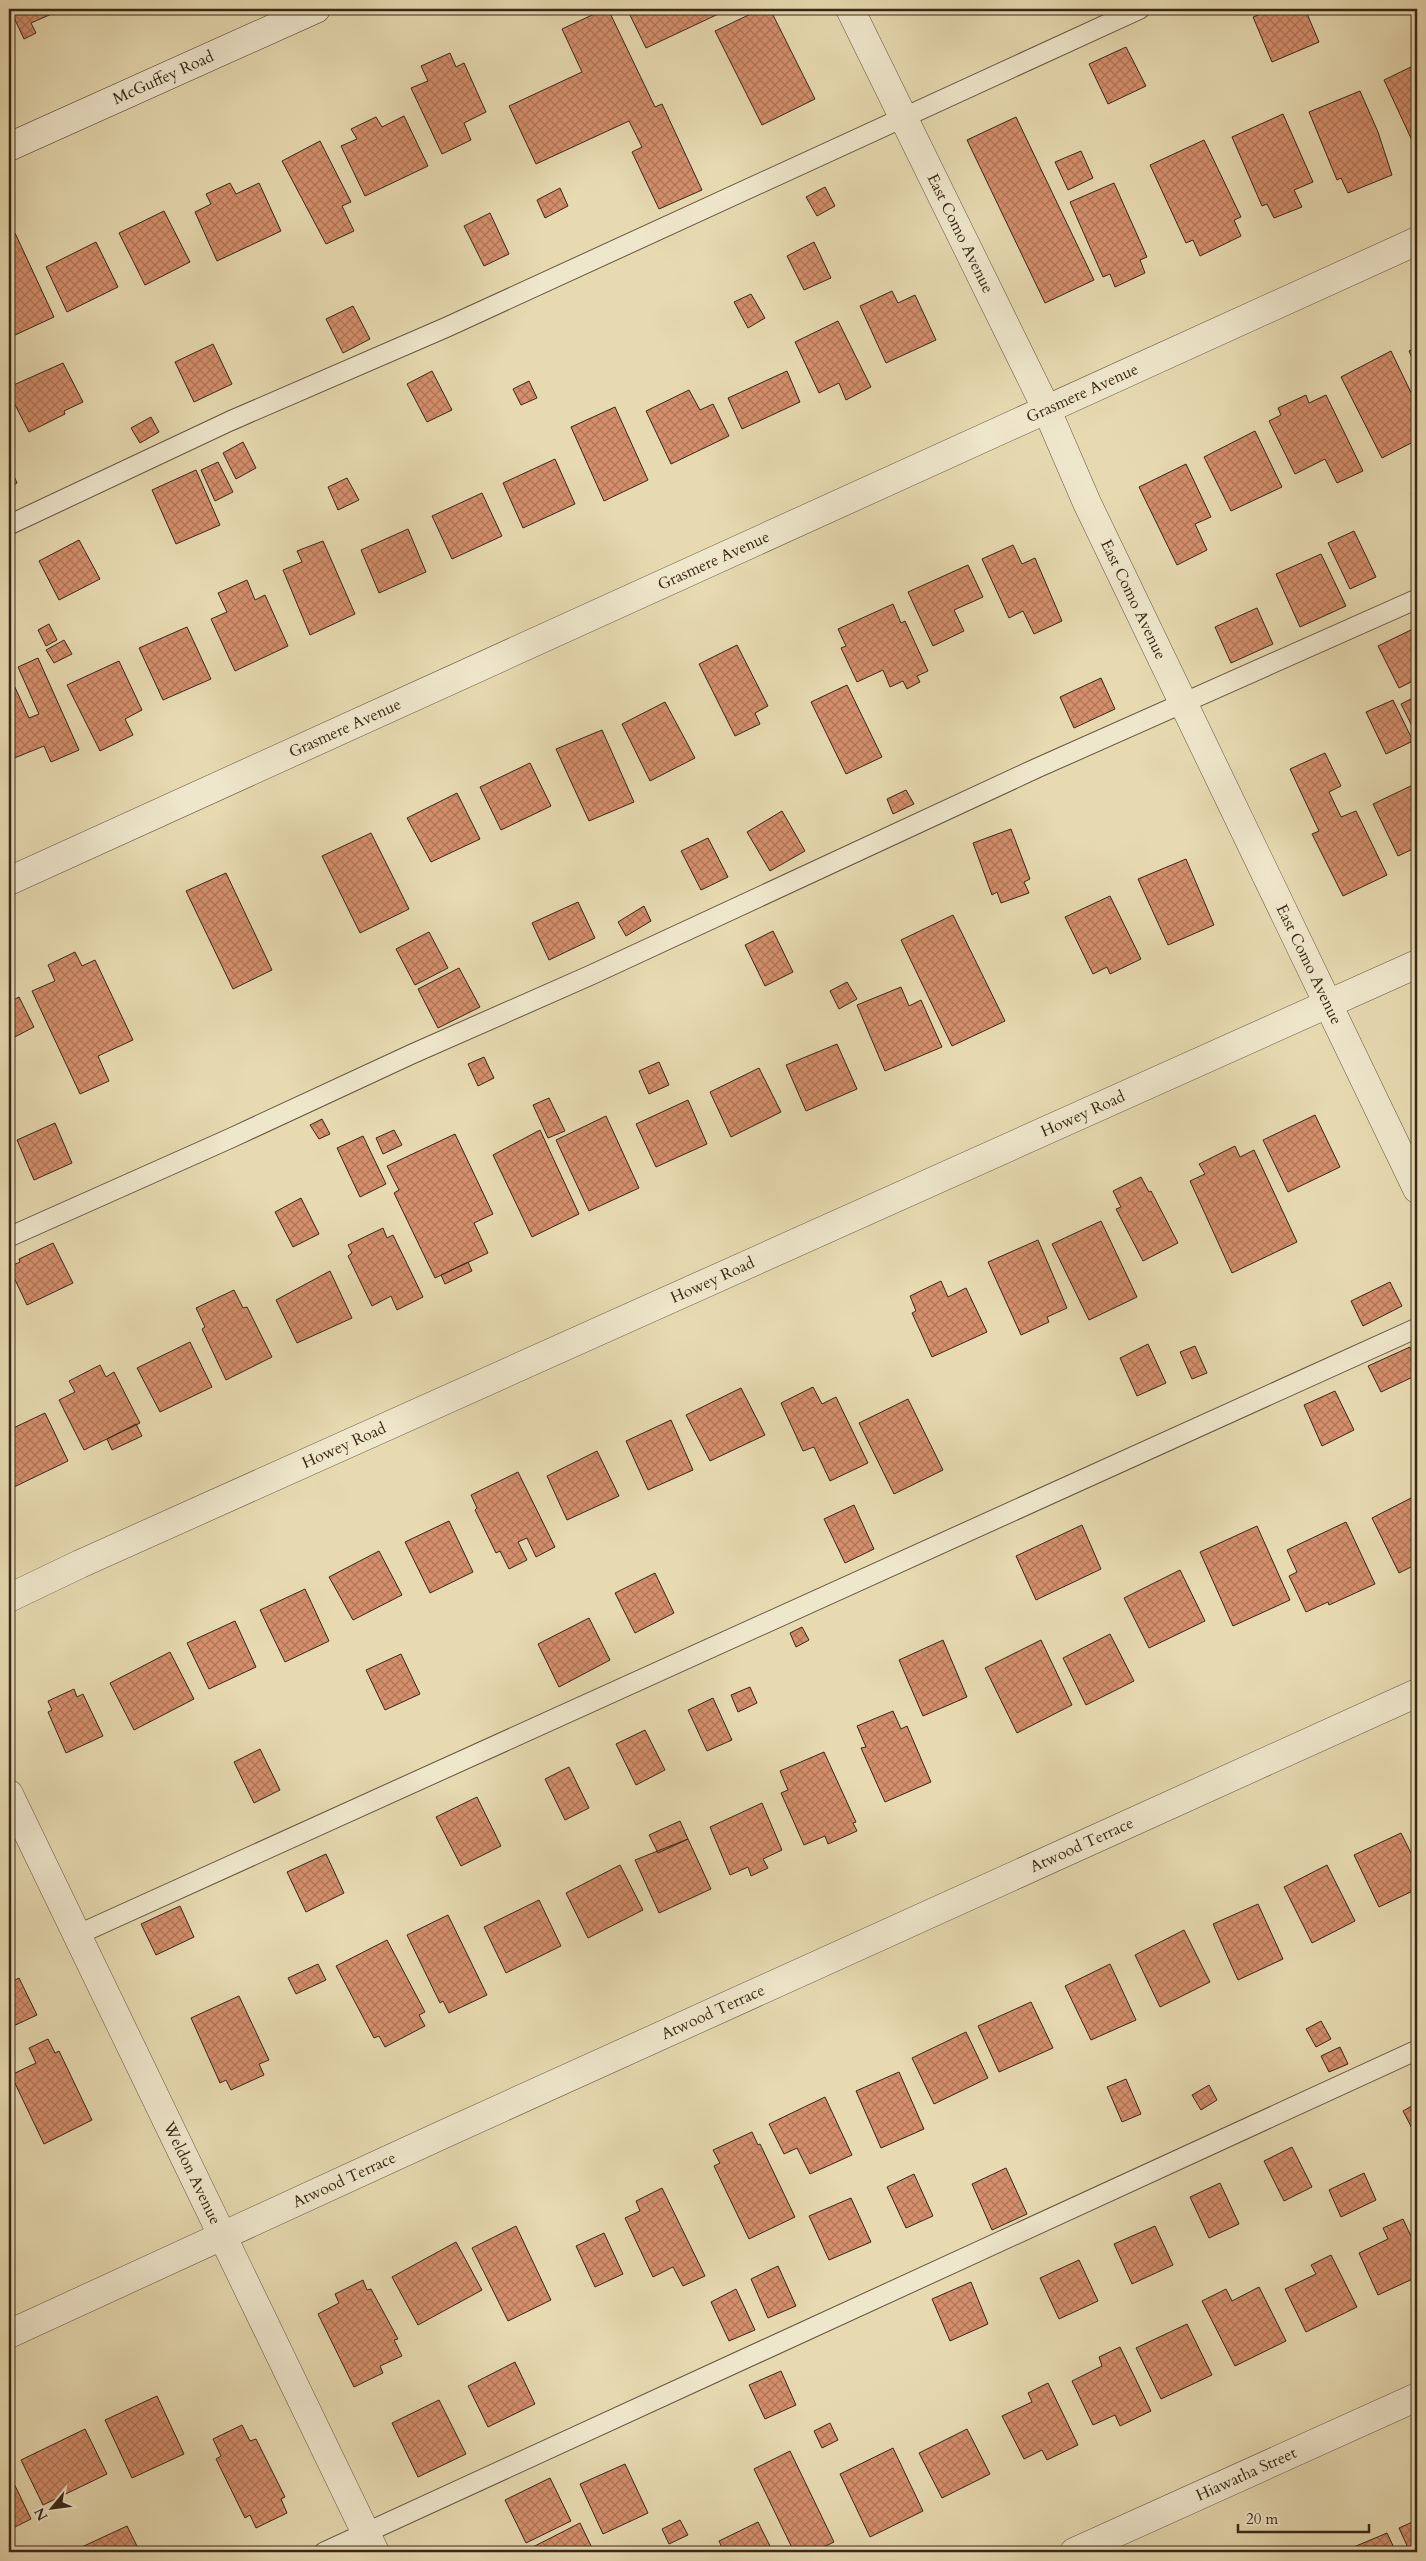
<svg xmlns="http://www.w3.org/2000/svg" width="1426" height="2561" viewBox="0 0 1426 2561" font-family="Cardo,serif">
  <defs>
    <pattern id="building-cross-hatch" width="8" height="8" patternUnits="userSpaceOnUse" patternTransform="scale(1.25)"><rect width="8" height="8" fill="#d58f6d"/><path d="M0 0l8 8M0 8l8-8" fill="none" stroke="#ae7559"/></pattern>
  </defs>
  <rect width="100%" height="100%" fill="#e7dab1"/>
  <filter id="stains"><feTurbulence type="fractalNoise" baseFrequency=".004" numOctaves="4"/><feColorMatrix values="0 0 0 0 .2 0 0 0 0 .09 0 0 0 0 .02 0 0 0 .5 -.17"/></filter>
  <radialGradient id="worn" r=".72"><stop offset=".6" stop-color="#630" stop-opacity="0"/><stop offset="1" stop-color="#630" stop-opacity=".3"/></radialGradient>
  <path fill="url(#building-cross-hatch)" stroke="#392817" d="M10,9H63L31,23L36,33L24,39Z
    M605,9H608L655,107L662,104L702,190L659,209L632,152L642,147L629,121L536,164L509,106L582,72L562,29Z
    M627,9H729L646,48Z
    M761,9H770L815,99L762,125L715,31Z
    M1273,9H1305L1319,42L1272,62L1253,17Z
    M1126,47L1146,86L1108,104L1089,64Z
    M450,53L456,67L464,63L486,112L464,123L471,140L442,154L411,88L428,81L421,66Z
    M1417,64V149H1416L1384,80Z
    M1360,91L1378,132L1392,175L1348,193L1341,178L1337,180L1309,112Z
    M1283,114L1313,182L1294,190L1302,207L1274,218L1267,204L1262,206L1232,137Z
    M404,116L428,166L365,196L341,146L357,139L351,129L376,117L382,127Z
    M1016,117L1094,280L1045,303L967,140Z
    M1204,140L1241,217L1234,220L1241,236L1200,256L1193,240L1186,243L1150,165Z
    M320,141L351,202L342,206L354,231L326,244L282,161Z
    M1081,151L1093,178L1068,190L1055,162Z
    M230,183L236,194L259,183L281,231L217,261L195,212L211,204L206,194Z
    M1114,183L1147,257L1140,260L1145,273L1115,287L1110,274L1103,277L1070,202Z
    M825,187L835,206L817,216L806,197Z
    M560,188L568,206L545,218L537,200Z
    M164,211L190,262L145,285L119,233Z
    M490,213L509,254L484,266L464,226Z
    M15,233L54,317L13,336L9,326V236Z
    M96,242L118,287L67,312L46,267Z
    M814,242L831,278L804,290L787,256Z
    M892,291L898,303L915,295L936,340L886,363L860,306Z
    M751,294L765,318L748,328L734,302Z
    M353,306L370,339L343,353L326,319Z
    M838,321L871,387L846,400L839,383L819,393L795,342Z
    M213,344L232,384L194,402L175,362Z
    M1417,347V369L1409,351Z
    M1391,351L1417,405V440L1382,458L1341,377Z
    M63,363L83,402L64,411L65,414L29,432L9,393V387Z
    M432,371L452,410L427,422L407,384Z
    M787,371L800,402L742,429L728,398Z
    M529,381L537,398L521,405L513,389Z
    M689,390L700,410L713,404L729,436L671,464L646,411Z
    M1306,395L1309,403L1326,395L1363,471L1337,483L1325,459L1295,474L1269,421L1281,415L1278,408Z
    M615,407L648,480L604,501L571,427Z
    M151,417L159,432L140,443L131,428Z
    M1255,431L1282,487L1231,511L1204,457Z
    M243,442L256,468L236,479L223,453Z
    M555,459L575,504L523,528L503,483Z
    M218,462L233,492L215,501L201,470Z
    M1186,464L1211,517L1195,524L1207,550L1177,565L1139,487Z
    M9,465L17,483L9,487Z
    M196,470L220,525L176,544L152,490Z
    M347,478L359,500L338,510L328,487Z
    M1417,490V506L1411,493Z
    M482,493L502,536L452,559L432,516Z
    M408,529L426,572L379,593L361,550Z
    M1354,531L1376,577L1350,589L1328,543Z
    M79,540L100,579L59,600L39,561Z
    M323,541L355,614L310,635L283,570L302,562L297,551Z
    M1013,545L1022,564L1035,558L1062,621L1034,634L1023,611L1009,618L982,559Z
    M1321,554L1346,606L1300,627L1276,574Z
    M968,565L983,597L954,610L964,631L933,646L908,592Z
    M247,580L255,600L265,595L288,646L235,671L211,619L227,612L218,593Z
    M893,604L901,623L905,621L928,671L917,676L920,682L907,689L903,681L890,687L883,670L857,682L841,648L846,646L838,629Z
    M1257,608L1273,644L1231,663L1215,627Z
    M49,624L57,640L46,646L38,630Z
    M187,627L211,679L163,700L139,648Z
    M1417,627V679L1399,688L1378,646Z
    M64,640L72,654L54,663L46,650Z
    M737,645L768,706L755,713L760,724L735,736L699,664Z
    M38,658L79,750L51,762L44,746L12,759L9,751V685L13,683L29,718L39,714L18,667Z
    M119,661L142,710L125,719L133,735L100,751L67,685Z
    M1101,678L1115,709L1074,728L1060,697Z
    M847,685L882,757L846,774L811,702Z
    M1417,696V736L1401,704Z
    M1393,700L1413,741L1386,754L1366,712Z
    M665,702L695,758L650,781L622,724Z
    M602,730L634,802L589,821L556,749Z
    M1325,753L1341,786L1329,792L1341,817L1356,811L1387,875L1343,896L1312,834L1319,831L1290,769Z
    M530,763L551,806L501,830L480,787Z
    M1417,783V847L1398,856L1373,804Z
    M906,790L914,804L893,814L887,799Z
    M457,793L480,839L431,862L407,818Z
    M782,811L805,851L770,871L747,832Z
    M1011,829L1030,879L1024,882L1029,893L1001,903L997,892L992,895L973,843Z
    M371,833L409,909L360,933L322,856Z
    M708,838L728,877L701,890L681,851Z
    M1186,859L1214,925L1168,945L1138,879Z
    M226,873L272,970L233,989L186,891Z
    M1110,896L1141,959L1110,974L1107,967L1093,974L1065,917Z
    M578,902L595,938L549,960L532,923Z
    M644,906L651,921L626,936L618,922Z
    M953,915L1005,1021L952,1046L901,940Z
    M773,931L793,972L765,986L745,945Z
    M429,932L448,968L415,985L396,949Z
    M75,952L82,966L95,960L133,1040L98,1056L109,1081L80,1094L32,991L55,981L48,965Z
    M459,968L480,1007L438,1028L418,989Z
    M847,982L857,999L839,1009L830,991Z
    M901,987L909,1006L921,1000L942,1047L885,1071L857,1005Z
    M19,997L34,1027L9,1040V1002Z
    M837,1044L857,1089L806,1111L786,1065Z
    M484,1057L494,1078L478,1086L468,1064Z
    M659,1062L669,1085L649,1094L639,1071Z
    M759,1068L781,1112L731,1137L710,1092Z
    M549,1098L565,1131L548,1138L533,1105Z
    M688,1100L707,1144L656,1167L636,1124Z
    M1315,1115L1340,1167L1288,1192L1263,1140Z
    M606,1116L639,1188L589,1211L556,1140Z
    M322,1119L330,1134L319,1139L310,1125Z
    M55,1123L72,1163L34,1180L17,1140Z
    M394,1130L402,1145L383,1154L376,1138Z
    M540,1130L579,1214L532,1237L493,1155Z
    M455,1134L493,1214L474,1223L488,1253L435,1278L394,1193L399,1190L387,1166Z
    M363,1136L386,1184L360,1197L337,1148Z
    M1235,1146L1240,1157L1254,1150L1297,1242L1232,1273L1190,1181L1205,1174L1199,1164Z
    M1141,1177L1149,1192L1151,1191L1178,1243L1143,1261L1116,1209L1121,1207L1113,1191Z
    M301,1198L319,1234L293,1247L275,1212Z
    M1101,1221L1137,1297L1089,1320L1052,1244Z
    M383,1228L387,1238L393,1235L423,1297L397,1310L391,1296L372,1306L348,1256L352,1253L348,1245Z
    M1038,1240L1067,1308L1047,1317L1049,1322L1021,1335L988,1262Z
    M53,1243L73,1283L27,1305L9,1267L20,1262L19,1259Z
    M468,1262L472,1271L445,1284L441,1275Z
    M330,1271L352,1318L297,1343L276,1300Z
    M941,1281L948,1297L966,1288L987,1332L932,1357L912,1313L916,1311L910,1296Z
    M1390,1282L1402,1306L1363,1326L1351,1301Z
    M234,1290L243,1308L247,1307L272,1357L226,1380L202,1329L205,1327L196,1308Z
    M190,1342L212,1387L160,1412L137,1368Z
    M1148,1344L1166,1383L1137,1396L1120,1358Z
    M1195,1346L1207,1373L1192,1379L1180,1352Z
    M1410,1347L1417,1362V1375L1381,1392L1368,1366Z
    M100,1365L106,1377L114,1372L140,1423L84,1450L59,1400L75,1392L69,1381Z
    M813,1387L822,1404L836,1397L868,1463L830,1481L814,1447L803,1451L781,1403Z
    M741,1388L765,1435L710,1461L686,1415Z
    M1335,1391L1354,1430L1322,1446L1304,1405Z
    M908,1399L943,1470L894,1494L859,1423Z
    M45,1413L68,1461L14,1487L9,1475V1430Z
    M671,1420L693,1470L648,1490L626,1441Z
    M136,1424L142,1436L112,1450L107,1439Z
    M597,1451L619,1496L567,1520L547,1476Z
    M518,1472L555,1547L536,1557L527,1538L518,1542L527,1560L509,1569L500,1551L496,1553L475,1510L477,1508L471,1495Z
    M1417,1495V1564L1399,1573L1372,1518Z
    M854,1505L874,1549L845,1563L824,1519Z
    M449,1521L473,1572L430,1593L405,1542Z
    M1346,1522L1375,1584L1329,1605L1328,1602L1306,1612L1289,1576L1297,1572L1287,1550Z
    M1082,1525L1101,1569L1036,1600L1016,1556Z
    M1257,1526L1290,1600L1233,1626L1200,1552Z
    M379,1551L402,1595L353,1620L329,1577Z
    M1180,1570L1205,1621L1149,1648L1124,1598Z
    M655,1573L674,1613L635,1633L615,1593Z
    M305,1589L329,1641L285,1662L260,1610Z
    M589,1618L610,1660L559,1687L538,1644Z
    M235,1621L256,1667L209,1689L187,1643Z
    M802,1627L809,1640L796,1647L790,1633Z
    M1110,1634L1134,1681L1086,1705L1063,1658Z
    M943,1640L967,1697L923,1716L899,1660Z
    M1041,1640L1072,1705L1017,1733L985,1668Z
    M170,1652L194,1699L134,1730L110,1683Z
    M401,1654L420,1694L385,1710L366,1670Z
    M750,1687L757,1703L738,1712L731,1695Z
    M74,1689L77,1697L83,1694L103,1736L66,1753L48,1712L52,1710L48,1701Z
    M713,1698L732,1740L707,1751L688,1710Z
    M893,1711L901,1729L907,1726L931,1782L885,1802L861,1748L866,1747L857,1726Z
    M645,1730L665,1770L636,1785L616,1744Z
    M260,1749L280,1790L254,1803L234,1762Z
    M824,1752L856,1822L853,1823L857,1831L828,1844L825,1836L804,1845L781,1793L788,1790L780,1771Z
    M569,1767L589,1808L565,1820L545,1779Z
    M477,1797L501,1846L461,1866L436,1817Z
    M762,1803L782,1850L763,1859L768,1868L751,1876L748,1867L730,1875L710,1827Z
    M680,1821L688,1839L658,1853L649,1835Z
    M1401,1833L1417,1865V1889L1379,1907L1354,1855Z
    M688,1839L711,1889L659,1913L635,1860Z
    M326,1854L344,1893L306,1912L287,1872Z
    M620,1865L643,1910L588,1938L566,1893Z
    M1327,1865L1355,1921L1312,1943L1284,1887Z
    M539,1900L561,1946L506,1973L484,1927Z
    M1258,1904L1283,1959L1238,1980L1213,1924Z
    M180,1906L194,1937L156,1955L141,1924Z
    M448,1915L487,1995L449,2013L443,2001L440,2003L407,1935Z
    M1184,1930L1210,1982L1160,2007L1135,1955Z
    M387,1940L425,2012L419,2015L425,2026L385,2047L379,2036L374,2038L336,1966Z
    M318,1964L326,1980L296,1994L288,1978Z
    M1110,1964L1136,2020L1091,2040L1065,1986Z
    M19,1978L37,2015L9,2028V1983Z
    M239,1996L269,2060L259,2064L264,2075L231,2090L226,2080L220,2083L191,2018Z
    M1031,2002L1053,2048L999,2072L978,2026Z
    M1321,2021L1331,2039L1316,2047L1306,2029Z
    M966,2032L988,2078L934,2104L912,2058Z
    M48,2039L55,2053L59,2051L92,2120L44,2144L11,2075L36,2063L29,2048Z
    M1340,2047L1348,2064L1329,2072L1321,2056Z
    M899,2072L924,2129L881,2148L856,2091Z
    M1126,2079L1141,2114L1122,2122L1107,2087Z
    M1209,2085L1217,2100L1201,2110L1192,2095Z
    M825,2097L852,2155L810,2174L797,2148L784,2154L769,2124Z
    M1417,2103V2138L1403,2111Z
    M752,2132L758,2145L760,2144L795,2217L749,2239L714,2166L720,2163L713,2150Z
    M1292,2147L1312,2187L1284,2201L1264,2161Z
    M1006,2168L1027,2214L992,2230L972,2184Z
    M1364,2173L1376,2200L1341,2217L1329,2190Z
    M914,2174L933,2216L906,2228L887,2187Z
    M1220,2183L1239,2224L1209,2238L1190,2197Z
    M662,2188L705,2276L683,2286L673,2267L653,2277L625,2218L640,2211L636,2201Z
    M851,2198L871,2242L829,2260L809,2216Z
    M1403,2219L1417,2249V2277L1378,2295L1359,2253L1388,2239L1383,2228Z
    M516,2226L551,2300L508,2321L472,2248Z
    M1155,2226L1173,2265L1132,2284L1114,2244Z
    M604,2233L623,2274L595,2287L576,2246Z
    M456,2242L482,2290L418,2325L392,2277Z
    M1331,2255L1357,2307L1306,2332L1285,2289L1316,2274L1311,2265Z
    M1079,2260L1098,2301L1059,2319L1040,2278Z
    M778,2266L796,2306L768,2318L751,2279Z
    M363,2280L367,2290L371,2289L398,2339L394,2340L402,2356L380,2366L383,2373L354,2387L318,2314L339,2303L335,2294Z
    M971,2282L988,2324L950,2341L932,2299Z
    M1259,2287L1286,2341L1235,2366L1202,2301L1226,2289L1232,2301Z
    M736,2289L755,2330L729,2341L711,2302Z
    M1187,2324L1212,2375L1161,2399L1136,2348Z
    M1120,2347L1151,2411L1120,2426L1115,2415L1093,2425L1072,2381L1102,2366L1099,2357Z
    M515,2362L535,2404L488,2427L468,2386Z
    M781,2371L796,2405L765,2419L749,2385Z
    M1048,2383L1078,2445L1047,2460L1042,2450L1024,2459L1002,2416L1032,2402L1028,2393Z
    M157,2396L184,2454L132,2478L105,2420Z
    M439,2400L466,2454L418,2477L392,2423Z
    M830,2423L838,2440L822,2448L814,2431Z
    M242,2425L250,2441L256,2439L285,2497L281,2499L287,2513L256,2528L250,2515L245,2518L216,2459L221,2456L213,2439Z
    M85,2429L107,2474L43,2505L21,2460Z
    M967,2429L990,2474L942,2498L919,2453Z
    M893,2448L923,2511L870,2537L840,2474Z
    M790,2451L834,2542L813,2552H794L754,2469Z
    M625,2464L648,2513L603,2534L580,2484Z
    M9,2473L31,2519L9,2530Z
    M550,2478L571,2521L526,2543L505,2500Z
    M680,2520L688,2535L669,2544L662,2529Z
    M1417,2520V2552H1410L1399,2528Z
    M758,2522L773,2552H724L719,2541Z
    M580,2523L594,2552H528L527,2550Z
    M127,2526L140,2552H71Z
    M1387,2533L1396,2552H1342Z"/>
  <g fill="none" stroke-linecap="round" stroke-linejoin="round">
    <g stroke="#64543e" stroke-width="21">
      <path id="lane" d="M9,525L230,421L447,327L1140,9
        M9,1237L231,1138L412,1054L591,975L1037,768L1417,599
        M77,1935L1417,1328
        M324,2552L1417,2050"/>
    </g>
    <g stroke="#64543e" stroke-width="29">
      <g id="street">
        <path id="s1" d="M850,9L1046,408L1087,503L1417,1189"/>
        <path id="s2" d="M9,881L1417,241"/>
        <path id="s3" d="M9,1598L80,1564L1417,964"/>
        <path id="s4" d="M9,1794L375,2552"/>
        <path id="s5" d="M9,2334L444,2134L1417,1693"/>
        <path id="s6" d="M1074,2552L1417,2397"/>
      </g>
    </g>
    <g stroke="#392817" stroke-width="29">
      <g id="secondary">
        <path id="s7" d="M9,147L316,9"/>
      </g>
    </g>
    <use href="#lane" stroke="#efe7cc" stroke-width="19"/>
    <use href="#street" stroke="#efe7cc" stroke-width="28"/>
    <use href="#secondary" stroke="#efe7cc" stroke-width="28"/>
  </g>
  <g text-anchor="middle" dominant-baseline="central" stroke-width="4" stroke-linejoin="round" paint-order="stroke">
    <g font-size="16" fill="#392817" stroke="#efe7cc">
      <text stroke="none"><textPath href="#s7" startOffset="169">McGuffey Road</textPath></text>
      <text stroke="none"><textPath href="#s1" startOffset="250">East Como Avenue</textPath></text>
      <text stroke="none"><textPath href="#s2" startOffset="1179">Grasmere Avenue</textPath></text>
      <text stroke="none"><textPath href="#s2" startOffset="774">Grasmere Avenue</textPath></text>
      <text stroke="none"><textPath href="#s1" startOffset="655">East Como Avenue</textPath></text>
      <text stroke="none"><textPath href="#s2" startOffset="369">Grasmere Avenue</textPath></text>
      <text stroke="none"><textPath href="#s1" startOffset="1060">East Como Avenue</textPath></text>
      <text stroke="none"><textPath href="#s3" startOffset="1178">Howey Road</textPath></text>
      <text stroke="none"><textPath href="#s3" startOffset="772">Howey Road</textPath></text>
      <text stroke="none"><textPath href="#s3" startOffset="368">Howey Road</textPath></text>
      <text stroke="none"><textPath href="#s5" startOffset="1179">Atwood Terrace</textPath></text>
      <text stroke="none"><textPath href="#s5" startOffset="774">Atwood Terrace</textPath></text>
      <text stroke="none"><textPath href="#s4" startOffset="421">Weldon Avenue</textPath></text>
      <text stroke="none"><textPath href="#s5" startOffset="369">Atwood Terrace</textPath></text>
      <text stroke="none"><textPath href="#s6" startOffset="189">Hiawatha Street</textPath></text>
    </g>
  </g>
  <rect width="1426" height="2561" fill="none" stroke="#e7dab1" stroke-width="30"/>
  <rect x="10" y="10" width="1406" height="2541" fill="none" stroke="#392817" stroke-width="2.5"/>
  <rect x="15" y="15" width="1396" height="2531" fill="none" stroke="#392817"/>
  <g transform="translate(52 2508) rotate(241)" stroke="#efe7cc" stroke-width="4" paint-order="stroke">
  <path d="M0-4L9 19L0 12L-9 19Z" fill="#392817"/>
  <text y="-8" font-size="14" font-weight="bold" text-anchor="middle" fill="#392817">N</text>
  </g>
  <path d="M1238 2524v8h131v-8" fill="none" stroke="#392817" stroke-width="2.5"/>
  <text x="1246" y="2524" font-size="15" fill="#392817" stroke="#efe7cc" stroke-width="4" paint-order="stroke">20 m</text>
  <rect width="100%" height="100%" filter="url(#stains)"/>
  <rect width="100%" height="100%" fill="url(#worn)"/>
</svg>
